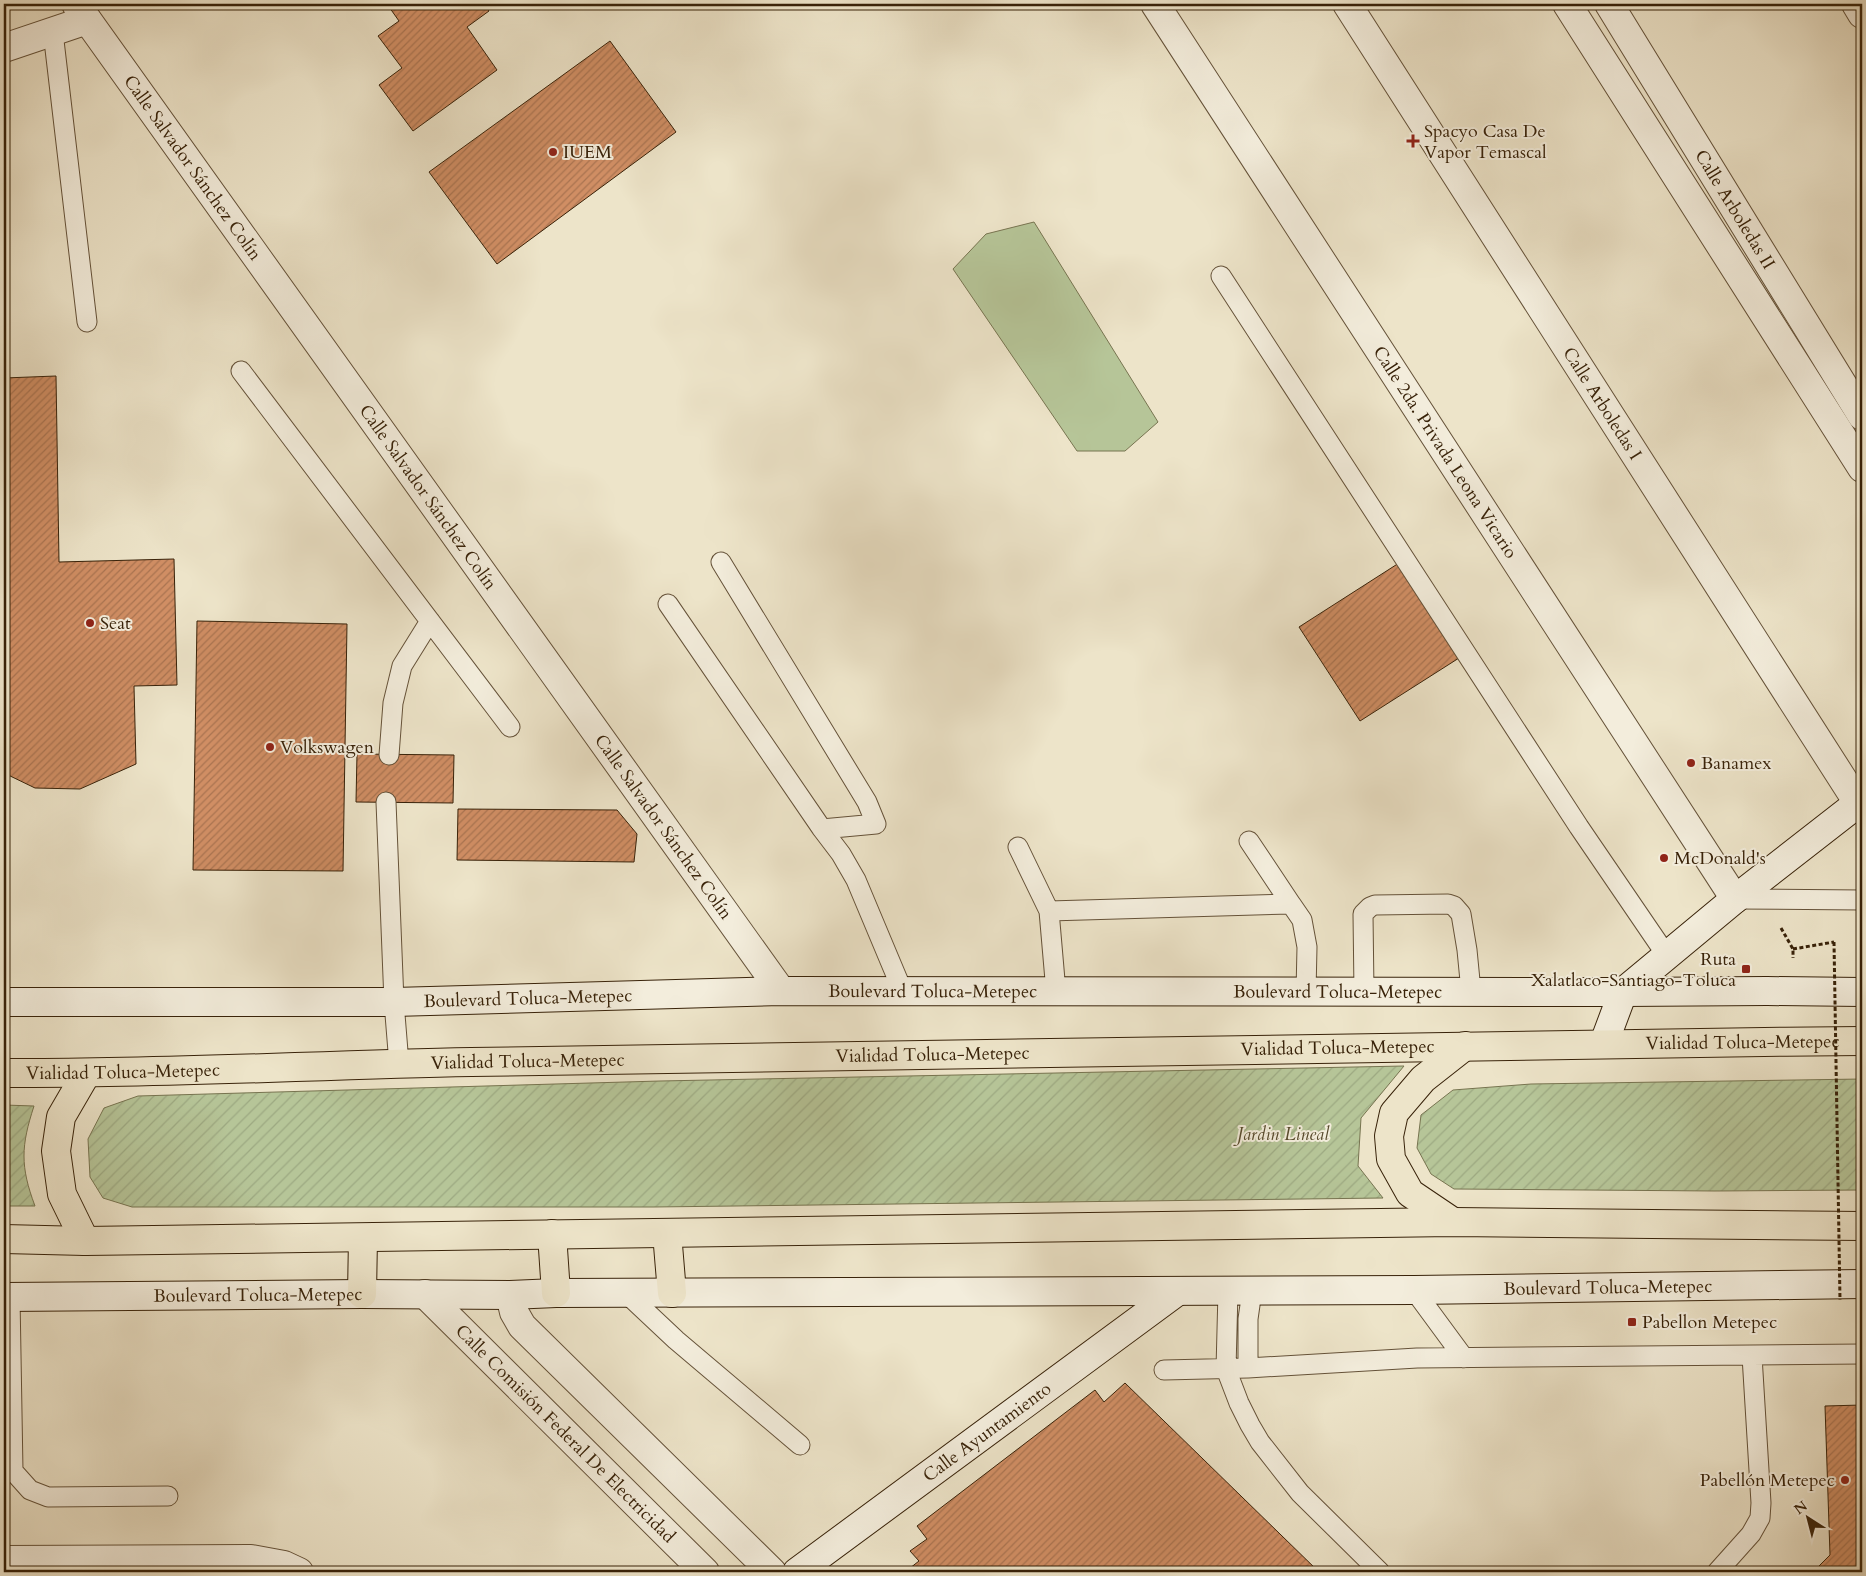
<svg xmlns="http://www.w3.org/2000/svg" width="1866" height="1576" viewBox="0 0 1866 1576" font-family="Cardo,serif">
  <defs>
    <pattern id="garden-furrows" width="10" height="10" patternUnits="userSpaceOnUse" patternTransform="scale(1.25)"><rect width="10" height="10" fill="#b6c598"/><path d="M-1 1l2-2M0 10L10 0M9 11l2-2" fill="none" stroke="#9da982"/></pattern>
    <pattern id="building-hatch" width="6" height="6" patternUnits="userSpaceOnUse" patternTransform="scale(1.25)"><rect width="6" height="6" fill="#d08e64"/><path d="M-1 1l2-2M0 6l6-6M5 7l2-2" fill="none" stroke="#aa7451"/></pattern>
  </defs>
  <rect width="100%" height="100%" fill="#ede4c9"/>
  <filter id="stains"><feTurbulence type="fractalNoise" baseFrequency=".004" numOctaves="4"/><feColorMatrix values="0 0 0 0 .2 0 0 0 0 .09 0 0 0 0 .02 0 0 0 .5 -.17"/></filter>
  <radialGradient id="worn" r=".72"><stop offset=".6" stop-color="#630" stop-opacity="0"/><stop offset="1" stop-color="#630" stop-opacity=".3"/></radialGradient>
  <path fill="url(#garden-furrows)" stroke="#777450" d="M1404,1066L1361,1118L1358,1166L1383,1198L654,1207H132L103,1198L90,1177L88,1139L104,1108L138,1096L660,1081Z
    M1862,1079V1190L1714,1191L1454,1189L1431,1174L1417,1148L1421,1115L1453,1090L1531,1084Z
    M4,1105L34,1106C21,1146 20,1166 35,1206H4Z"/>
  <path fill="#b6c598" stroke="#777450" d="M1034,222L1158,422L1125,451H1077L953,269L986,234Z"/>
  <path fill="url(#building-hatch)" stroke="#382209" d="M387,4H484L489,11L467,27L497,70L413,131L379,85L402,68L378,36L399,21Z
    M610,41L676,132L497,264L429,172Z
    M56,376L59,562L174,559L177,685L134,686L136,764L80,789L35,788L4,773V378Z
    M1399,563L1459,658L1360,721L1299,627Z
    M197,621L347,624L343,871L193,870Z
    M357,754L454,755L453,803L356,802Z
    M458,809L617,810L637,834L634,862L457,860Z
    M1125,1383L1319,1572H905L919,1561L910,1551L927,1539L917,1526L1095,1390L1104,1402Z
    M1862,1405V1572H1813L1830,1555L1825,1406Z"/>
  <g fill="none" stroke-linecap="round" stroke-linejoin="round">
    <g stroke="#655239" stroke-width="21">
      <path id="service" d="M53,32L87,322
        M1221,276L1579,827L1667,956
        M241,371L510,727
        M721,562L867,802L876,824L822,829
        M668,604L822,829L841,854L856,880L903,992
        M389,755L393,703L402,666L430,621
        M386,802L394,1002L399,1064
        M1249,841L1291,904
        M1018,847L1049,911
        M1735,899L1862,900
        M1056,992L1049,911L1291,904L1302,920L1307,947L1306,992
        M1364,992L1363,914L1370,907L1375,905L1448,904L1454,906L1461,914L1467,950L1471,991
        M1414,1290L1464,1358
        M1228,1291L1226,1369L1239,1403L1250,1425L1260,1442L1300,1493L1380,1572
        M626,1293L676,1340L800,1445
        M10,1297L13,1471L30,1490L48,1497L168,1496
        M1248,1368V1319L1252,1291
        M1164,1370L1248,1368L1417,1358L1862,1354
        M1717,1572L1751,1534L1760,1518L1761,1503L1752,1356"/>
    </g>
    <g stroke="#655239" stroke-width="30">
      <g id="minor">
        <path id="s1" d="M76,4L781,991"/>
        <path id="s2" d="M1155,4L1735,899"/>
        <path id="s3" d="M1347,4L1858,803"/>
        <path d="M1567,4L1862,468"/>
        <path id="s4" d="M1609,4L1862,416"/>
        <path d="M1856,4L1862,14"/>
        <path d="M4,48L87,20"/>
        <path id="s5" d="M425,1294L705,1572"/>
        <path d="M510,1295L514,1312L522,1326L772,1572"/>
        <path d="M4,1560L251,1559L284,1565L299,1572"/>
      </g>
    </g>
    <g stroke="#382209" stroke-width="30">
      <g id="secondary">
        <path id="s6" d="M4,1002H394L781,991L1623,992L1767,991L1862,992"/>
        <path d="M1604,1043L1623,992L1735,899L1862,800"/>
        <path id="s7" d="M4,1297L362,1294L510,1295L556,1293L1414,1290L1862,1284"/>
        <path id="s8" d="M797,1572L1178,1291"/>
      </g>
    </g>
    <g stroke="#382209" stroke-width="30">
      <g id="trunk">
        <path id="s9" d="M4,1073C159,1074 315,1065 471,1062C934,1055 1398,1045 1862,1041"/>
        <path d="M1453,1222L1410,1193L1391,1159L1389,1136L1394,1113L1423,1079L1465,1046"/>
        <path d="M667,1233L672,1293"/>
        <path d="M552,1234L556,1293"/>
        <path d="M4,1239L85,1241L1453,1222L1862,1226"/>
        <path d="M85,1241L62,1194L56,1151L61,1117L86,1074"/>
        <path d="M362,1294L363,1238"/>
      </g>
    </g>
    <path stroke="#382209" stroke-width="3" stroke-dasharray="4 2.5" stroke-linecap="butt" d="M1781,928L1793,949V958
      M1793,949L1834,942"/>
    <use href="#service" stroke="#f3eddc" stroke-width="19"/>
    <use href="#minor" stroke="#f3eddc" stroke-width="28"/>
    <use href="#secondary" stroke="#f3eddc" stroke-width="28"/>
    <use href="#trunk" stroke="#ede4c9" stroke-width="28"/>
    <path stroke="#382209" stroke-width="3" stroke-dasharray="4 2.5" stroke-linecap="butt" d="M1834,942L1840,1300"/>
  </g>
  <g fill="#8f2418" stroke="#f3eddc" stroke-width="2">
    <path d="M1410.5 133.5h5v5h5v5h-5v5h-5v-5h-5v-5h5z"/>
    <circle cx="553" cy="152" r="5"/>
    <circle cx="90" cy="623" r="5"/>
    <circle cx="270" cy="747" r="5"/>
    <circle cx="1691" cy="763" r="5"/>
    <circle cx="1664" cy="858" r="5"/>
    <rect x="1741" y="964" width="10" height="10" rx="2.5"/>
    <rect x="1627" y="1317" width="10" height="10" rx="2.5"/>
    <circle cx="1845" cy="1480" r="5"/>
  </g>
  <g text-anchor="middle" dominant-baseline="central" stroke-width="4" stroke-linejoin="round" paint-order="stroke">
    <g font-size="18" fill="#382209" stroke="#f3eddc" text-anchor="start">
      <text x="1424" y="131">Spacyo Casa De<tspan x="1424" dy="21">Vapor Temascal</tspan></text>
      <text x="563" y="152">IUEM</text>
      <text x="100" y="623">Seat</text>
      <text x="280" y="747">Volkswagen</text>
      <text x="1701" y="763">Banamex</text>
      <text x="1674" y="858">McDonald's</text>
      <text x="1736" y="959" text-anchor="end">Ruta<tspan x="1736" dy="21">Xalatlaco-Santiago-Toluca</tspan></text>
      <text x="1642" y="1322">Pabellon Metepec</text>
      <text x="1835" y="1480" text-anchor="end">Pabellón Metepec</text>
    </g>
    <g font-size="18" fill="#382209" stroke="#f3eddc">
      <text stroke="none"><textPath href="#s1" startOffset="201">Calle Salvador Sánchez Colín</textPath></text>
      <text stroke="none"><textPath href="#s4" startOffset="241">Calle Arboledas II</textPath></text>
      <text stroke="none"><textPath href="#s3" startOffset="474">Calle Arboledas I</textPath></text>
      <text stroke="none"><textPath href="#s2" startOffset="534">Calle 2da. Privada Leona Vicario</textPath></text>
      <text stroke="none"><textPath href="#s1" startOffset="606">Calle Salvador Sánchez Colín</textPath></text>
      <text stroke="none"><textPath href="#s1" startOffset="1011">Calle Salvador Sánchez Colín</textPath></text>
      <text stroke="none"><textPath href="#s6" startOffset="929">Boulevard Toluca-Metepec</textPath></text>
      <text stroke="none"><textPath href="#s6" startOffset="1334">Boulevard Toluca-Metepec</textPath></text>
      <text stroke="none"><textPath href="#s6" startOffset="524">Boulevard Toluca-Metepec</textPath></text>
      <text stroke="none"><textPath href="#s9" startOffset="1739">Vialidad Toluca-Metepec</textPath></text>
      <text stroke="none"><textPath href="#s9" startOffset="1334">Vialidad Toluca-Metepec</textPath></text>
      <text stroke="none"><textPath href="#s9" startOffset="929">Vialidad Toluca-Metepec</textPath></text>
      <text stroke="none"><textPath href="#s9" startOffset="524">Vialidad Toluca-Metepec</textPath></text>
      <text stroke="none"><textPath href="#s9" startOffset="119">Vialidad Toluca-Metepec</textPath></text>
      <text stroke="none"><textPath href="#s7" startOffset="1604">Boulevard Toluca-Metepec</textPath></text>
      <text stroke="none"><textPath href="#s7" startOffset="254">Boulevard Toluca-Metepec</textPath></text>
      <text stroke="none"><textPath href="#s8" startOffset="236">Calle Ayuntamiento</textPath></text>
      <text stroke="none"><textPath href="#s5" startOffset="198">Calle Comisión Federal De Electricidad</textPath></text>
    </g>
    <g font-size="18" font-style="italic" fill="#584b2d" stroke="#f3eddc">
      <text x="1283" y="1134">Jardin Lineal</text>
    </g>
  </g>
  <rect width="1866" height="1576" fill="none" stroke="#ede4c9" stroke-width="20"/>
  <rect x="5" y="5" width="1856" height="1566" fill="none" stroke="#382209" stroke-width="2.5"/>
  <rect x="10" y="10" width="1846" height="1556" fill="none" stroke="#382209"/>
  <g transform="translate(1808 1518) rotate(324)" stroke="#f3eddc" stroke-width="4" paint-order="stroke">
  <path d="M0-4L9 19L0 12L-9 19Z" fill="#382209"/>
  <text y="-8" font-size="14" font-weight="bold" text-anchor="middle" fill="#382209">N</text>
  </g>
  <rect width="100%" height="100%" filter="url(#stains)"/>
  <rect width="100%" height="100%" fill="url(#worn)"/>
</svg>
